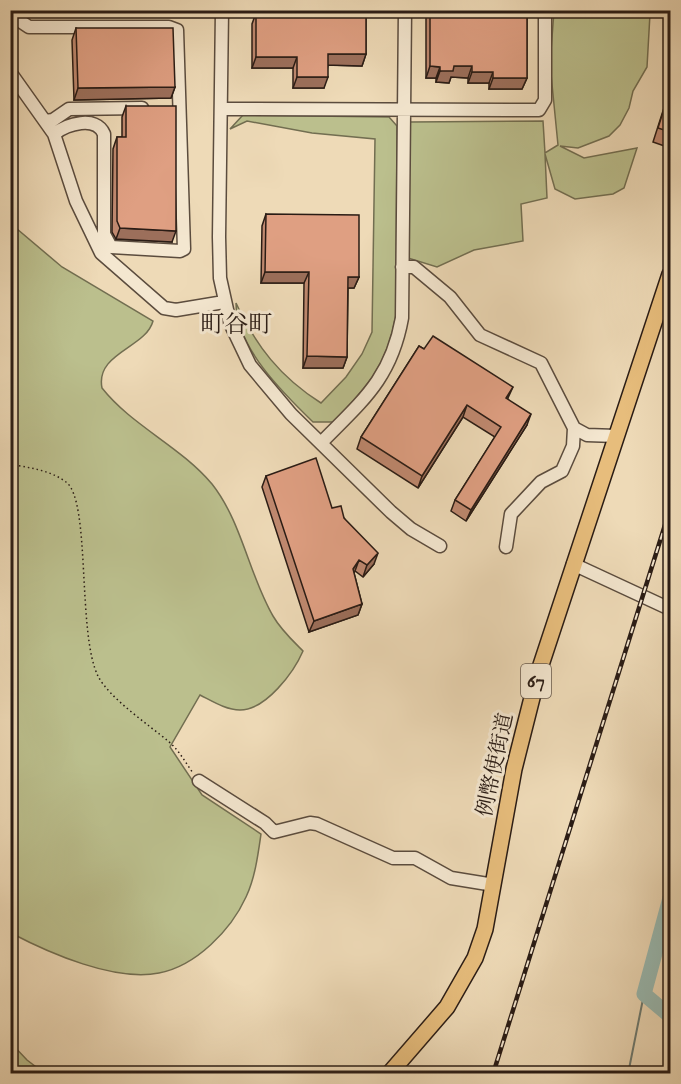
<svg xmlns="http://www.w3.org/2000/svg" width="681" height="1084" viewBox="0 0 681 1084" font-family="'IM FELL English','Noto Serif JP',serif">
  <rect width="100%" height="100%" fill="#eedab7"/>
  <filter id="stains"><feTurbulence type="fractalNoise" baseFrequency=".00333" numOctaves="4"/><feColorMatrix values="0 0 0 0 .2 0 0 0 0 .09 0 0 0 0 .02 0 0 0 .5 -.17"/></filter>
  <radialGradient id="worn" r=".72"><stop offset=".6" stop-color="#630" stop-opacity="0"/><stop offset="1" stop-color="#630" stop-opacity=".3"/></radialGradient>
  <path fill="#bbbf8d" stroke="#726e51" stroke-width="1.5" d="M554,11L650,14L647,67L633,91L629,108L620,125L609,136L578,148L560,146L584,158L637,148L624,188L613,194L575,199L555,189L545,154L547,198L521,204L523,241L474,250L437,267L408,258L410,122L543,121L545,153L558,145L550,64Z
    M243,115L389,117L397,126L396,314C388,364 368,387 333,422H313C283,393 236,347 236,303C256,346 280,377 321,403L346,377L362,354L372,332L375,139L312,133L247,121L230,129Z
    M10,223L62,267L153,321C146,348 95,353 102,388C132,426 180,446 212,484C242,522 249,575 273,616C281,630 292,640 303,651C294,672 266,710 240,710C226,710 212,701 200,695L170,747L202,795L261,834C258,855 255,878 246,897C231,930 196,966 159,973C115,982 49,953 11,933Z
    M10,1042L27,1060L44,1073H11Z"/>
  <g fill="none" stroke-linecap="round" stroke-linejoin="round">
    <path stroke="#6d7b73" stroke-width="2" d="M628,1074L644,994"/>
    <path stroke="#99bab2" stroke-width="15" d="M670,898L644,994L670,1016"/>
    <g stroke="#5b4c3e" stroke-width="15">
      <path id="minor" d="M20,10V21L29,27H169L177,30L184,249L180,251L111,247L104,234V134C96,115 67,124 54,134
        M222,10L219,237L220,278L230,323L250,365L291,414L391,512L411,529L440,546
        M10,72L54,134L76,201L101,253L164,308L176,310L224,302
        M221,109L539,110L545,100V10
        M45,121L53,120L69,109L142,108
        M402,267H414L450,297L480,335L541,363L574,428L587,435L616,436
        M321,443C362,401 391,379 402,318L405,10
        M506,547L511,514L541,482L562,471L573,446L574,428
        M573,564L670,609
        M199,781L265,823L274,832L310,823L317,824L393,858H415L451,878L494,885"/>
    </g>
    <g stroke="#2a1c15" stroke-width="18">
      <path id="major" d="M389,1074L447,1007L475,958L485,929L514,769L538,674L670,274"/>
    </g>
    <path stroke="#2a1c15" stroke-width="1.5" stroke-dasharray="1.5 3" stroke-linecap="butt" d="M10,464C30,468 50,470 66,482C91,500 77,634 98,676C109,698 149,725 168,741C179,750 185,762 193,773"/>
    <use href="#minor" stroke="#f4e7d0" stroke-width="12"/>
    <use href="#major" stroke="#e7bd7c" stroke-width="15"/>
    <g stroke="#2a1c15" stroke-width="4.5">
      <path id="rail" d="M493,1074L670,509"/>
    </g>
    <use href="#rail" stroke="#f4e7d0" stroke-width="2" stroke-dasharray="7" stroke-linecap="butt"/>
  </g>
  <path fill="#c08970" stroke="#2a1c15" stroke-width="1.5" d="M291,10H366V54L362,66L328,65L324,88H293V68H252V24L256,13H291Z
    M426,10H527V78L522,89H489V83H468V78L451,77L449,83L436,82V78H426Z
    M76,28L175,87L171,98L74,100L72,40Z
    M670,89V148L653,142Z
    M126,106L172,242L116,239L112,232L113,149L117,137H122V117Z
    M266,214L359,277L354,288H348L347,357L343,368H303L304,283H261L262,226Z
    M419,346L508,399L527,425L466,521L451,511L455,500L495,437L463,417L418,488L357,449L361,437Z
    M266,476L332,508L344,518L374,564L363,577L355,571L354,573L362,604L358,615L309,632L262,487Z"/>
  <path fill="#9c6f5b" stroke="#2a1c15" stroke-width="1.5" d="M328,54H366L362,66L324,65Z
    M256,57H297L293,68H252Z
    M430,66L440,67L436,78H426Z
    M454,66H472L468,78L451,77L449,83L436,82L440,71Z
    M472,72H493L489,83H468Z
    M297,77H328L324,88H293Z
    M493,78H527L522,89H489Z
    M175,87L171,98L74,100L78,88Z
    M120,228L176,231L172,242L116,239Z
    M265,272H309L304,283H261Z
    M348,277H359L354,288H344Z
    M307,356L347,357L343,368H303Z
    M513,387L508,398L501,409L506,398Z
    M467,405L463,417L418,488L422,476Z
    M531,414L527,425L466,521L471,510Z
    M378,553L374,564L363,577L367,565Z
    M359,560L355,571L349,580L353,569Z
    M362,604L358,615L309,632L314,621Z"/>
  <path fill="#df9f82" stroke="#2a1c15" stroke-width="1.5" d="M295,10H366V54H328V77H297V57H256V13H295Z
    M430,10H527V78H493V72H472V66H454L453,71H440V67L430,66Z
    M76,28H173L175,87L78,88Z
    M670,90V132L658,128Z
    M126,106H176V231L120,228L117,221V137H126Z
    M266,214L359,215V277H348L347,357L307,356L309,272H265Z
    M433,336L513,387L506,398L531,414L471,510L455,500L501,427L467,405L422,476L361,437L419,346L424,349Z
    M316,458L332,508L341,506L344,518L378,553L367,565L359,560L353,569L362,604L314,621L266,476Z"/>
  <g text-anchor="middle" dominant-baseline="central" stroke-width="6" stroke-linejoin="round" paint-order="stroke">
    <rect fill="#f4e7d0" stroke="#67594d" stroke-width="1.5" x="521" y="664" width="30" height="34" rx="4.5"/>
    <g font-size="20" font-weight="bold" fill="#2a1c15">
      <text x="536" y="681">67</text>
    </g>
    <g font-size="21" fill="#2a1c15" stroke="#f4e7d0">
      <text transform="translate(496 765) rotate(-78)">例幣使街道</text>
    </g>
    <g font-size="24" fill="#2a1c15" stroke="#f4e7d0">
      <text x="236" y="325">町谷町</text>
    </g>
  </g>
  <rect width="681" height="1084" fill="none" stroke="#eedab7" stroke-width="36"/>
  <rect x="12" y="12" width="657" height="1060" fill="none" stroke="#2a1c15" stroke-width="3"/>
  <rect x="18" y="18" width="645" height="1048" fill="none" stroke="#2a1c15" stroke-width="1.5"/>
  <rect width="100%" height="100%" filter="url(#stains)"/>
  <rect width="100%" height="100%" fill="url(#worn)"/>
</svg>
